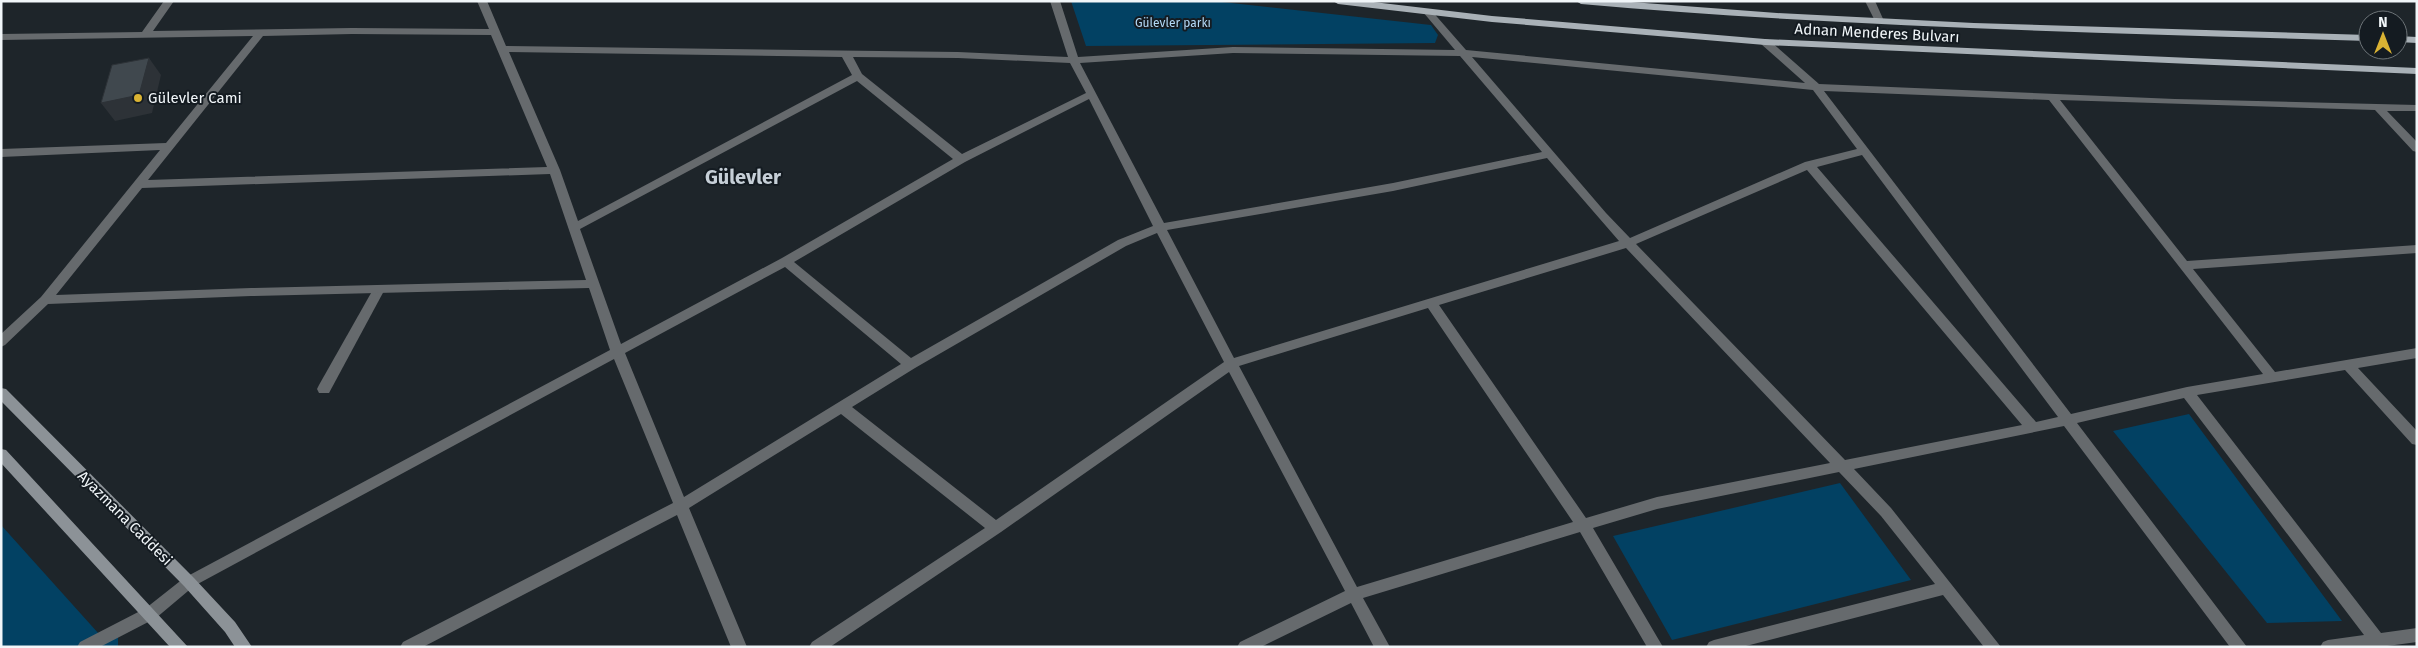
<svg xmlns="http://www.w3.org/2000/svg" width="2418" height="648" viewBox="0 0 2418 648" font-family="'Fira Sans',sans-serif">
  <rect width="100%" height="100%" fill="#1e252a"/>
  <path fill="#024163" d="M1071,1H1213L1431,25L1438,35L1435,43L1086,46Z
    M2189,414L2342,621L2267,623L2113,431Z
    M1840,483L1911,580L1672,640L1613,536Z
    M1,525L99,634L118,637V646L1,647Z"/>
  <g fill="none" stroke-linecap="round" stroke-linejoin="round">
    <path fill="#666a6d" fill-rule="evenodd" d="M379,285L385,289L329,393H319L317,389L319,385L375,286Z"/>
    <path fill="#666a6d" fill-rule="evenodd" d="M164,1H174L153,31L352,28L489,29L477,1H487L506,46L958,52L1068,57L1050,1H1060L1078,57L1233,47L1455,50L1423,12L1428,9L1431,10L1466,50L1805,83L1761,44L1760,42L1765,39L1769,40L1819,84L2175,99L2417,105V111H2387L2417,142V152L2413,151L2375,110L2060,100L2187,261L2417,245V253L2193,269L2275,372L2417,348V358L2358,368L2417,431V445L2412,444L2345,370L2197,395L2381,633L2417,628V642L2380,647H2320L2323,642L2328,640L2364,635L2184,398L2077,423L2247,647H2230L2064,426L1854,469L1891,508L2001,647H1984L1943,595L1742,647H1706L1709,642L1714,640L1935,584L1881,516L1839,472L1657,509L1593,528L1663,647H1647L1580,532L1363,598L1390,647H1374L1351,603L1261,647H1237L1240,642L1345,591L1229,372L1001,532L830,647H809L812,642L985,528L841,414L689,508L747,647H731L677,515L423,647H400L403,642L673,503L614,359L194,586L156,618L100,647H77L80,642L146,608L184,578L610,350L589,288L251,296L48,304L5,345L1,347V334L41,297L160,150L1,157V149L166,143L253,36L1,40V34L142,32ZM352,34L491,35L547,167L148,180L263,36ZM509,52L842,57L852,75L578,221L560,170ZM1233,53L1460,56L1542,152L1393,183L1164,223L1080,63ZM853,57L958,58L1070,63L1086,93L962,154L862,74ZM1472,57L1813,90L1857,149L1805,162L1630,238L1606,213ZM857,81L953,159L782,258L621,344L580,229ZM1824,91L2049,100L2263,374L2187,387L2071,414ZM1089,99L1153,226L1118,240L911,358L794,262L965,162ZM1862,155L2058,417L2036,422L1817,167ZM1547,158L1619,241L1234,358L1167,230L1393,191ZM1807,170L2022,425L1845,460L1636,244ZM550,174L586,280L251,288L56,295L142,188ZM1157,233L1224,362L996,520L852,407L915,368L1126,246ZM1626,248L1830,463L1657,497L1586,518L1439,305ZM785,267L901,364L684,497L625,353ZM1428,308L1573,522L1357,587L1239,366Z
      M1865,1H1875L1884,21L1882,23H1876Z"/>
    <path fill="#8c9297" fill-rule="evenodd" d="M1,388L6,389L194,578L235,622L252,647H235L225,632L184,586L1,401Z
      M1,449L6,450L188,647H170L1,463Z"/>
    <path fill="#a9b1b7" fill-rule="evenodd" d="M1333,1H1365L1492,16L1765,39L2417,68V74L1765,45L1492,22L1338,4Z
      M1576,1H1618L1777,13L1974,23L2368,35V41C2105,33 1843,27 1581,4Z
      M2398,36L2417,37V43L2398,42Z"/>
  </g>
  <path fill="#2d3237" d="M149,58L161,75L152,113L115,121L101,103Z"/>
  <path fill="#40484e" stroke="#2d3237" d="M149,58L139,95L101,103L112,65Z"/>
  <circle fill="#dab333" stroke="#141b21" stroke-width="2" cx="138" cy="98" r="5"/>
  <g text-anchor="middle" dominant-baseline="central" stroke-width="4" stroke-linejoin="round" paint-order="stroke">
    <g font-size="12" fill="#b3d9f6" stroke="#141b21">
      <text x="1173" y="23">Gülevler parkı</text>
    </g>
    <g font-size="15" fill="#f1f6f9" stroke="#141b21">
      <text transform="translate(1877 33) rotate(3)">Adnan Menderes Bulvarı</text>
      <text transform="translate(125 518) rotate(45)">Ayazmana Caddesi</text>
    </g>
    <g font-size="15" fill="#f1f6f9" stroke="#141b21" text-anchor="start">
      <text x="148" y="98">Gülevler Cami</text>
    </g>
    <g font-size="20" font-weight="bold" fill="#c6cfd7" stroke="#141b21">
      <text x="743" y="177">Gülevler</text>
    </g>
  </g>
  <rect width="2418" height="648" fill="none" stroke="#f1f6f9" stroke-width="5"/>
  <g transform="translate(2383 35)"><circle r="24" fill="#141b21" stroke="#6c7377"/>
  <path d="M0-4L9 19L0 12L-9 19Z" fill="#dab333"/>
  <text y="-8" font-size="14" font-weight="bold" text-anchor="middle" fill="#f1f6f9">N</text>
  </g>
</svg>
